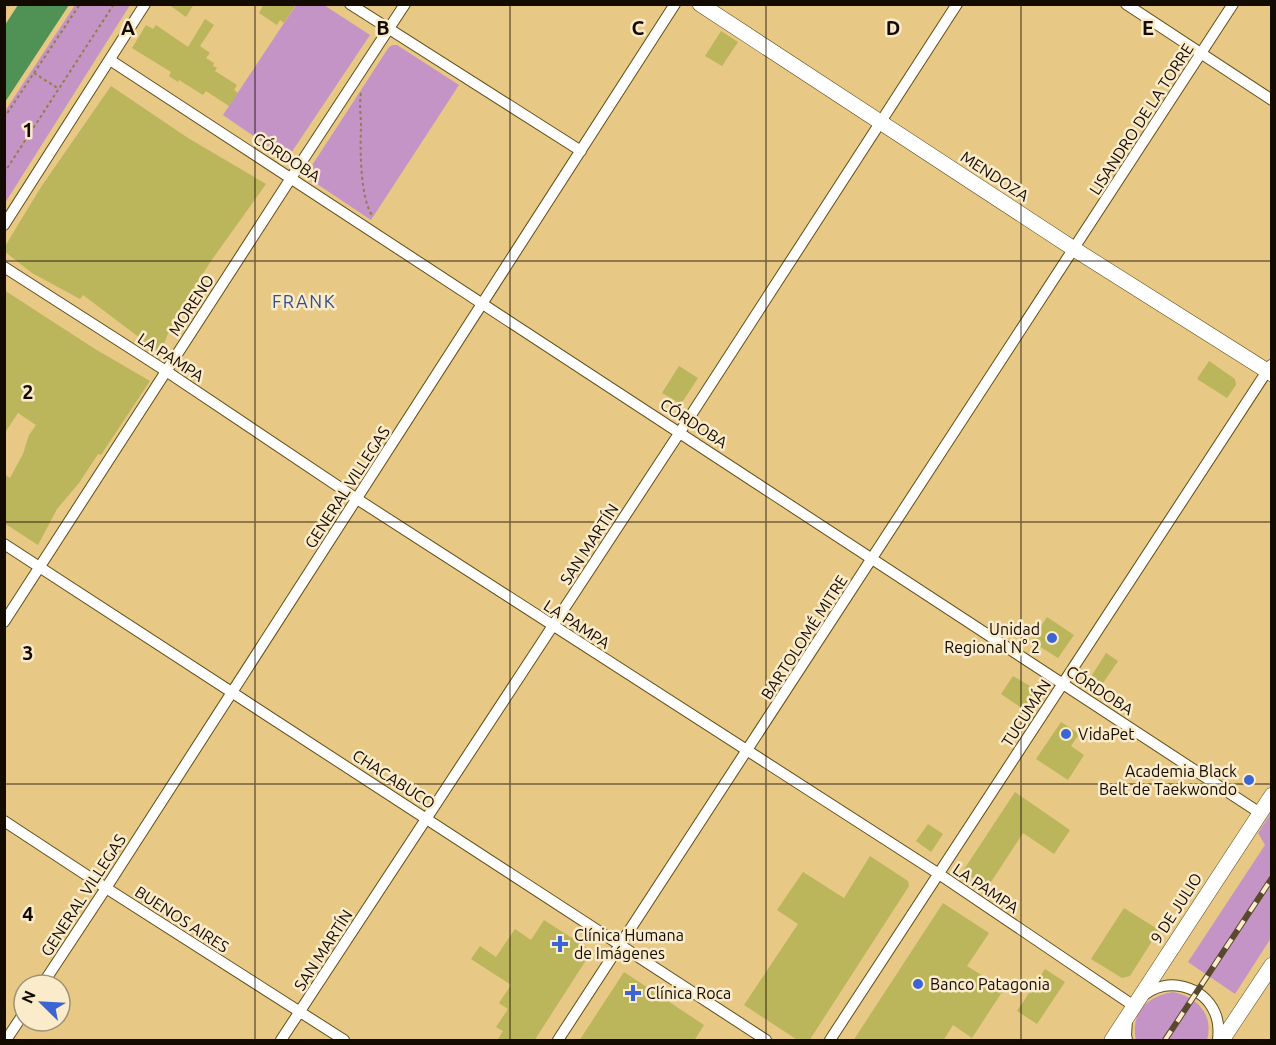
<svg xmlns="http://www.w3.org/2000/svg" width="1276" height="1045" viewBox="0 0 1276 1045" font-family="Ubuntu,sans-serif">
  <rect width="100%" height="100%" fill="#e7c884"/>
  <path fill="#c594c6" d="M75,5H130L5,203V111Z
    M296,5H324L370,35L287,159L223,115Z
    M393,45H397L459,85L371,220L311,180L309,175V170L389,47Z
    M1271,813V938L1235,994L1188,962L1265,845L1258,833Z
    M1173,992C1197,997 1214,1014 1207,1040H1136C1130,1013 1147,996 1173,992Z"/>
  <path fill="#509155" d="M18,5H69L5,102V25Z"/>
  <path fill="#bbb55c" d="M168,4H194L186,17Z
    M264,4H296L284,23L280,20L277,25L259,13Z
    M205,19L214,25L200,46L210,53L206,58L214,63L213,66L217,68L215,71L237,85L234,90L238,93L229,106L206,91L203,95L179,80L178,82L169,76L171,72L132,48L146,25L153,29L156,25L188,47Z
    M721,31L738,42L722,66L705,56Z
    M111,86L188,138L266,184L211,261L175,317L160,353L83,295L80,299L32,273L4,251V248L41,187Z
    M4,290L95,349L150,381L101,455L98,454L79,483L57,509L38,545L4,523V474L10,478L23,454L29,435L36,425L18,413L4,434Z
    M1209,361L1235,379L1236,385L1227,398L1197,379Z
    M679,366L698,378L681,404L662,393Z
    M1047,617L1074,635L1058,658L1031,641Z
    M1106,653L1118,661L1101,686L1093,681L1092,675Z
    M1013,676L1030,686L1033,694L1023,709L1001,694Z
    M1061,722L1079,734L1071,746L1084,755L1068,780L1036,759Z
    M1015,792L1070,830L1054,854L1023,833L987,888L963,871Z
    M928,824L943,834L931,852L916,841Z
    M870,856L908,881L909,886L809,1041H799L744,1005L798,924L777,910L803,872L844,898Z
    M943,903L989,933L967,966L1004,989L972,1038L953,1025L943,1041H853Z
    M1124,908L1159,930L1130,976L1122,978L1091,959Z
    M544,920L589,949L587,951L590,954L534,1041H497L503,1031L496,1027L508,1009L499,1003L511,985L471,959L480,946L496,957L515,929L531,940Z
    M1045,969L1065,982L1037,1024L1017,1011Z
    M624,972L704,1025L694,1041H579Z"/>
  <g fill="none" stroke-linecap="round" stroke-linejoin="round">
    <g stroke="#634d19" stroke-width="12">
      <path id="street" d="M350,4L581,151
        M1126,4L1272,100
        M110,60L1260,813
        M4,225L145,4
        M4,267L166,371L357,499L939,874L1134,1006
        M4,544L766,1040
        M4,622L291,178L405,4
        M4,821L106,888L344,1040
        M42,985L106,888L675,4
        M1144,995C1167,977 1203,985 1215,1013C1219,1022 1219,1031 1218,1040
        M6,1040L24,1013
        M281,1040L680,432L957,4
        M558,1040L1233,4
        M830,1040L1271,365
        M1127,1040L1126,1035L1127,1020"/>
    </g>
    <g stroke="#634d19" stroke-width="16">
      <path id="secondary" d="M700,4L1074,249L1272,374
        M1112,1040L1272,795
        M1222,1040L1272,965"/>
    </g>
    <path stroke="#937d50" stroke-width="2" stroke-dasharray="3 3" stroke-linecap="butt" d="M4,11L9,4
      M34,73L59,89
      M361,93C359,105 361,116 361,127C360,149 360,199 373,217
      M4,118L80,4
      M4,173L114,4"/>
    <use href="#street" stroke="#fff" stroke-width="10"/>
    <use href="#secondary" stroke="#fff" stroke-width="15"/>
    <g stroke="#59492c" stroke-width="6">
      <path id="rail" d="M1165,1040L1272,878"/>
    </g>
    <use href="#rail" stroke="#faebca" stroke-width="4" stroke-dasharray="11" stroke-linecap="butt"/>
  </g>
  <path fill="none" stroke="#130a00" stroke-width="1.5" stroke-opacity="0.55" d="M255,4V1040M510,4V1040M766,4V1040M1021,4V1040M4,261H1272M4,522H1272M4,784H1272"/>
  <g fill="#3b64d5" stroke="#faebca" stroke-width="2">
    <circle cx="1052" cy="638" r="6"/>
    <circle cx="1066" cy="734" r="6"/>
    <circle cx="1249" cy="780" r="6"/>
    <path d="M557 935h6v6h6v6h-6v6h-6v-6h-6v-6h6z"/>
    <circle cx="918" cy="984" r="6"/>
    <path d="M630 984h6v6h6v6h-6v6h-6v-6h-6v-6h6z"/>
  </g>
  <g text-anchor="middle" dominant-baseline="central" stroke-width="5" stroke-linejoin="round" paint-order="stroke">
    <g font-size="16" fill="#130a00" stroke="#faebca">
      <text transform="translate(1141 119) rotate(-57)">LISANDRO DE LA TORRE</text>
      <text transform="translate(287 157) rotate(33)">CÓRDOBA</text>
      <text transform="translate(995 176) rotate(33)">MENDOZA</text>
      <text transform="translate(191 305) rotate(-57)">MORENO</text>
      <text transform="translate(171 357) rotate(33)">LA PAMPA</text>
      <text transform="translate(694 423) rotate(33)">CÓRDOBA</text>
      <text transform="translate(347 487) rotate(-57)">GENERAL VILLEGAS</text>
      <text transform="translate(589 544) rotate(-57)">SAN MARTÍN</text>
      <text transform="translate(577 624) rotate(33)">LA PAMPA</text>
      <text transform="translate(804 637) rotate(-57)">BARTOLOMÉ MITRE</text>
      <text transform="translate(1100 690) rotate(33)">CÓRDOBA</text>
      <text transform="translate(1026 713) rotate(-57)">TUCUMÁN</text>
      <text transform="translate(394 779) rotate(33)">CHACABUCO</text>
      <text transform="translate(986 888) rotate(34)">LA PAMPA</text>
      <text transform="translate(83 895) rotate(-57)">GENERAL VILLEGAS</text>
      <text transform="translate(1176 908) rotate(-57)">9 DE JULIO</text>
      <text transform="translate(182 919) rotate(33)">BUENOS AIRES</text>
      <text transform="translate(323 950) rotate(-57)">SAN MARTÍN</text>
    </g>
    <g font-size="16" fill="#130a00" stroke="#faebca" text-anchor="start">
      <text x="1040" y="629" text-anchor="end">Unidad<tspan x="1040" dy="18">Regional N° 2</tspan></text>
      <text x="1078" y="734">VidaPet</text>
      <text x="1237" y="771" text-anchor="end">Academia Black<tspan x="1237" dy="18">Belt de Taekwondo</tspan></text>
      <text x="574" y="935">Clínica Humana<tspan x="574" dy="18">de Imágenes</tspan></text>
      <text x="930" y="984">Banco Patagonia</text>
      <text x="646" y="993">Clínica Roca</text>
    </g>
    <g font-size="18" letter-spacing="1.5" fill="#364e88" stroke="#faebca">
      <text x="304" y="301">FRANK</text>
    </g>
  </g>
  <g font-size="20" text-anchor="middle" font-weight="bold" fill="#130a00" stroke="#faebca" stroke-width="5" stroke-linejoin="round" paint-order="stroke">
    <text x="128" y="35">A</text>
    <text x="383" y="35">B</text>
    <text x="638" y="35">C</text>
    <text x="893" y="35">D</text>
    <text x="1148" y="35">E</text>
    <text x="28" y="137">1</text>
    <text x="28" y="399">2</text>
    <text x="28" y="660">3</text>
    <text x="28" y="921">4</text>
  </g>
  <rect width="1276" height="1045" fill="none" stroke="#130a00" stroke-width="12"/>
  <g transform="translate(42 1003) rotate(294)"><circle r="28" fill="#faebca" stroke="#9e9179" stroke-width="1.5"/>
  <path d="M0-4.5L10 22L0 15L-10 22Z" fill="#3b64d5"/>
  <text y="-9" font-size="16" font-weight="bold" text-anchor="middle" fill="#130a00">N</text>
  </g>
</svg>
